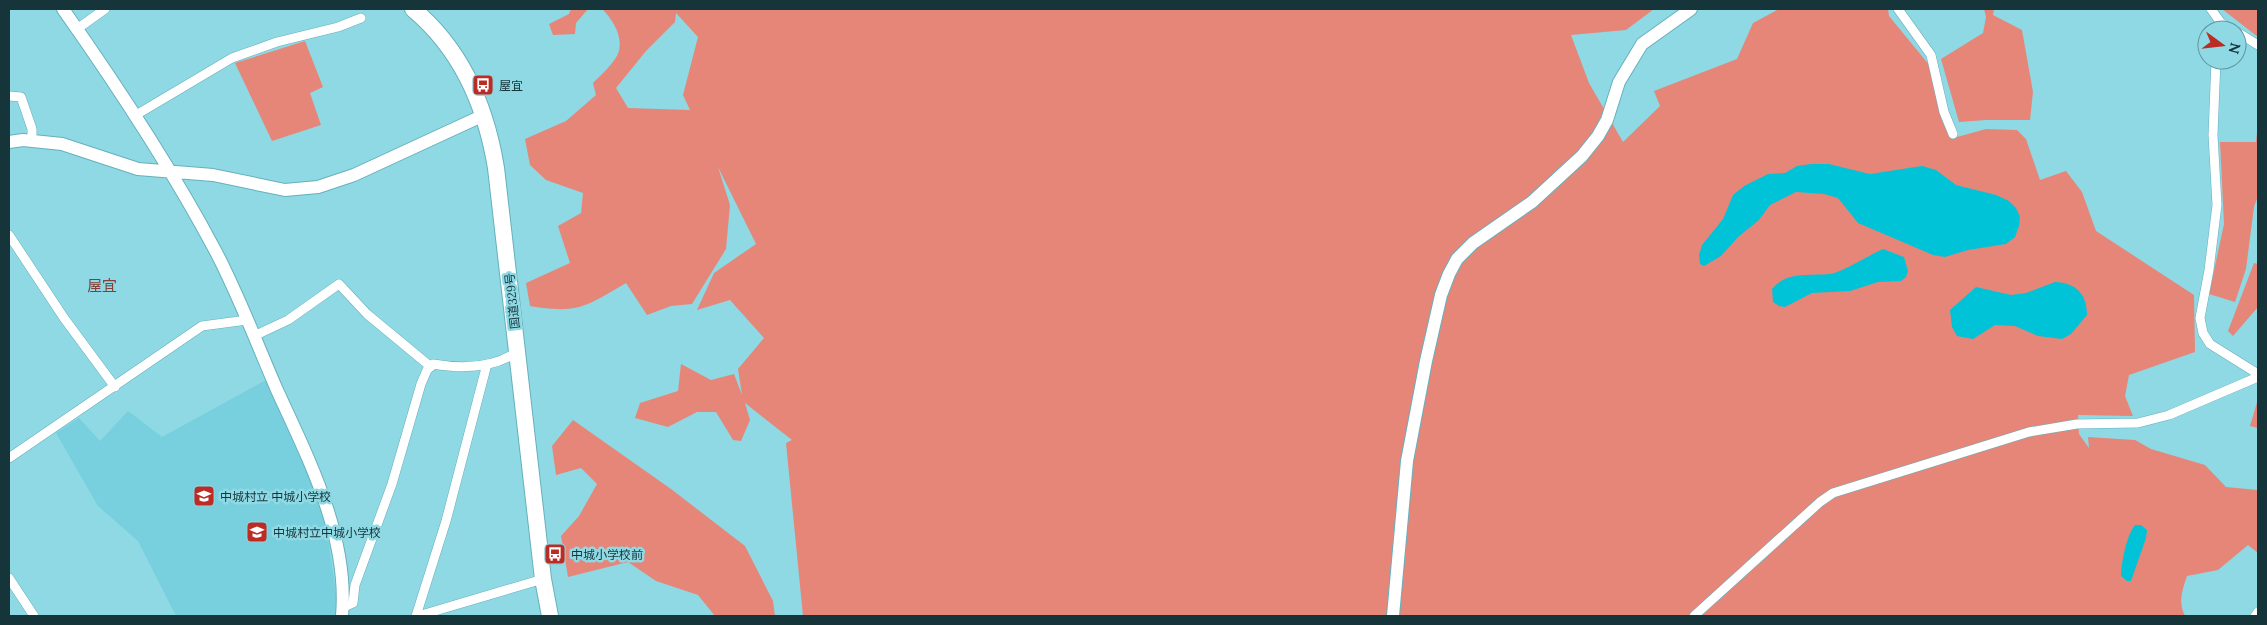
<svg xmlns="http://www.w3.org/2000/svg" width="2267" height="625" viewBox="0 0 2267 625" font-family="Lora,'Noto Sans JP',serif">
  <rect width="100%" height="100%" fill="#8ed9e4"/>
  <path fill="#78cfdd" d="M266,380L313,486L327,531L337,602V616H176L138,541L98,506L56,433L79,418L100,441L128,411L162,437Z"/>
  <path fill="#e68679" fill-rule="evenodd" d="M571,9H588L576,23L575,34L553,35L549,24L569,14Z
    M602,9H1654L1626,30L1571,35L1589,83L1623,142L1660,106L1654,91L1737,59L1753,23L1779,9H1888L1889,16L1935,72L1957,137L1986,129L2017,130L2026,139L2040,180L2066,171L2082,192L2096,231L2194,295L2195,352L2129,375L2125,396L2133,416L2078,415L2079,434L2089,448L2088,437L2135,440L2151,449L2205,465L2226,487L2258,490V553L2248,545L2218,570L2187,576C2182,591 2178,602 2185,616H803L786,443L792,440L745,403L750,420L741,441L733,440L716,412H697L668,427L635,418L640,403L678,391L681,364L711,380L734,374L742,395L738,369L764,338L730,300L697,310L714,273L756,244L718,167L730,205L726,249L692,304L671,306L647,315L626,283C585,307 578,314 530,306L526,283L570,263L558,226L581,213L583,193L546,180L530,165L525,139L566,121L596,95L593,83C600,76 609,68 615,59C627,43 614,20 602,9ZM676,13L698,37L683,95L690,110L628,108L616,88L646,51L675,22Z
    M1984,9H1994L1993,15L2022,30L2033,92L2030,120H1986L1959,122L1941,59L1983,33L1986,17Z
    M2222,9H2258V37Z
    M305,41L323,87L310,93L321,125L272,141L235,63Z
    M2258,123V196L2254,207L2246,269L2235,302L2209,294L2224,224L2220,142H2256Z
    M2254,263L2258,264V307L2233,336L2228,331Z
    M2258,399V428L2250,426Z
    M573,420L671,489L745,546L773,601L775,616H715L698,595L656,581L628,562L568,577L561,536L579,516L597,484L581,468L556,475L552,446Z"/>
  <path fill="#00c3d8" d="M1811,164H1829L1870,174L1922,166L1936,170L1956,185L1996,195L2009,201L2016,208L2020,217L2019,226L2015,237L2006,244L1968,250L1945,257L1933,255L1858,223L1838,198L1824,194L1796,192L1770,205L1759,220L1738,237L1721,256L1704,266L1700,264L1699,255L1702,245L1723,219L1733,195L1744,186L1768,174L1785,173L1797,166Z
    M1883,249L1904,257L1908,271L1906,277L1901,281L1878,282L1850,291L1812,293L1785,307L1779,306L1773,302L1772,289C1786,271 1810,276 1830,274C1843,272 1869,255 1883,249Z
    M2055,282C2076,283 2087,294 2087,315L2071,334L2062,339L2038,336L2015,326L1995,325L1973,339L1957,336L1952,327L1950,310L1976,287L2011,295L2026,293Z
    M2135,525H2141L2147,530L2146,538L2131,581H2127L2121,576C2121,563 2127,534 2135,525Z"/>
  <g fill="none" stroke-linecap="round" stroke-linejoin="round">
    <g stroke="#66b0bc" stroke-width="10">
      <path id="street" d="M1898,9L1931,55L1944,112L1953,134
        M2211,9L2221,23L2233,30
        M77,29L105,9
        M2237,32L2258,45
        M2216,60L2213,135L2217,205L2209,270L2200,318L2203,333L2210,344L2258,374
        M9,96L21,97L32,129V141
        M136,115L232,58L277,42L338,27L361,18
        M9,235L64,318L115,387
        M254,336L288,320L339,284L367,314L431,367
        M9,458L202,326L247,320
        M9,578L34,616
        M342,608L353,603L355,585L392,484L421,384L427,370L433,364C462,369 492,369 517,352
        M416,616L446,521L487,364
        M418,616L543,579
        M1694,616L1820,502L1833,493L2029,432L2077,424L2138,423L2169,415L2258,377
        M2255,616L2258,612"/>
    </g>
    <g stroke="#66b0bc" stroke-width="14">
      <path id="secondary" d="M63,9C118,87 171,167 216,252C239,296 257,344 277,390C309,460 349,537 342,616
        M9,142L23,140L62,144L138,169L213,175L285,190L318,187L354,175L484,115
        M1393,616L1407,461L1426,361L1441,295L1449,274L1457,259L1473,243L1532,202L1582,156L1598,136L1607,120L1619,82L1642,44L1691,9"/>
    </g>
    <g stroke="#66b0bc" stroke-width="18">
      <path id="highway" d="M413,9C461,49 486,107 496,168L543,579L550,616"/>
    </g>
    <use href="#street" stroke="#fff" stroke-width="9"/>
    <use href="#secondary" stroke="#fff" stroke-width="12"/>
    <use href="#highway" stroke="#fff" stroke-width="16"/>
  </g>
  <defs>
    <g id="bus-square" transform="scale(1.125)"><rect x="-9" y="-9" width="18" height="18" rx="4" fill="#bb2c24" stroke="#8ed9e4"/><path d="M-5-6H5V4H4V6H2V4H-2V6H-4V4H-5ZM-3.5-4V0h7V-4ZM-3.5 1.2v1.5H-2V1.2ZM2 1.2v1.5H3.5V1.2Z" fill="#fff"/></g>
    <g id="school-square" transform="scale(1.125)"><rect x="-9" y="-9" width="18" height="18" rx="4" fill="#bb2c24" stroke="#8ed9e4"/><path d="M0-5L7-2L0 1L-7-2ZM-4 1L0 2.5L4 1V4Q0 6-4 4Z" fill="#fff"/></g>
  </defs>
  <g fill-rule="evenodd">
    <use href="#bus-square" x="483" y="85"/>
    <use href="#school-square" x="204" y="496"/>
    <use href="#school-square" x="257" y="532"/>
    <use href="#bus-square" x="555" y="554"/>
  </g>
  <g text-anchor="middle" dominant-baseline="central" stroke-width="5" stroke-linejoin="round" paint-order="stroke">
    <g font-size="12" fill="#16353a" stroke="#8ed9e4" text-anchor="start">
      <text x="499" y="85">屋宜</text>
      <text x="220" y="496">中城村立 中城小学校</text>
      <text x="273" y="532">中城村立中城小学校</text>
      <text x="571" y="554">中城小学校前</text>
    </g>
    <g font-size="12" fill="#16353a" stroke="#8ed9e4">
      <text transform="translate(512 301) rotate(-96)">国道329号</text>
    </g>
    <g font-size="15" fill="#863e36" stroke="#8ed9e4">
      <text x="102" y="285">屋宜</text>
    </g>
  </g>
  <rect width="2267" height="625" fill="none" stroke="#16353a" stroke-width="20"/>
  <g transform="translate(2222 45) rotate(105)"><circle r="24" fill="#8ed9e4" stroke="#5e97a0"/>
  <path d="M0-4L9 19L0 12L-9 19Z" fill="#bb2c24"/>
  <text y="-8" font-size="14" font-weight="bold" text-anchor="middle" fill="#16353a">N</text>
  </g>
</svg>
